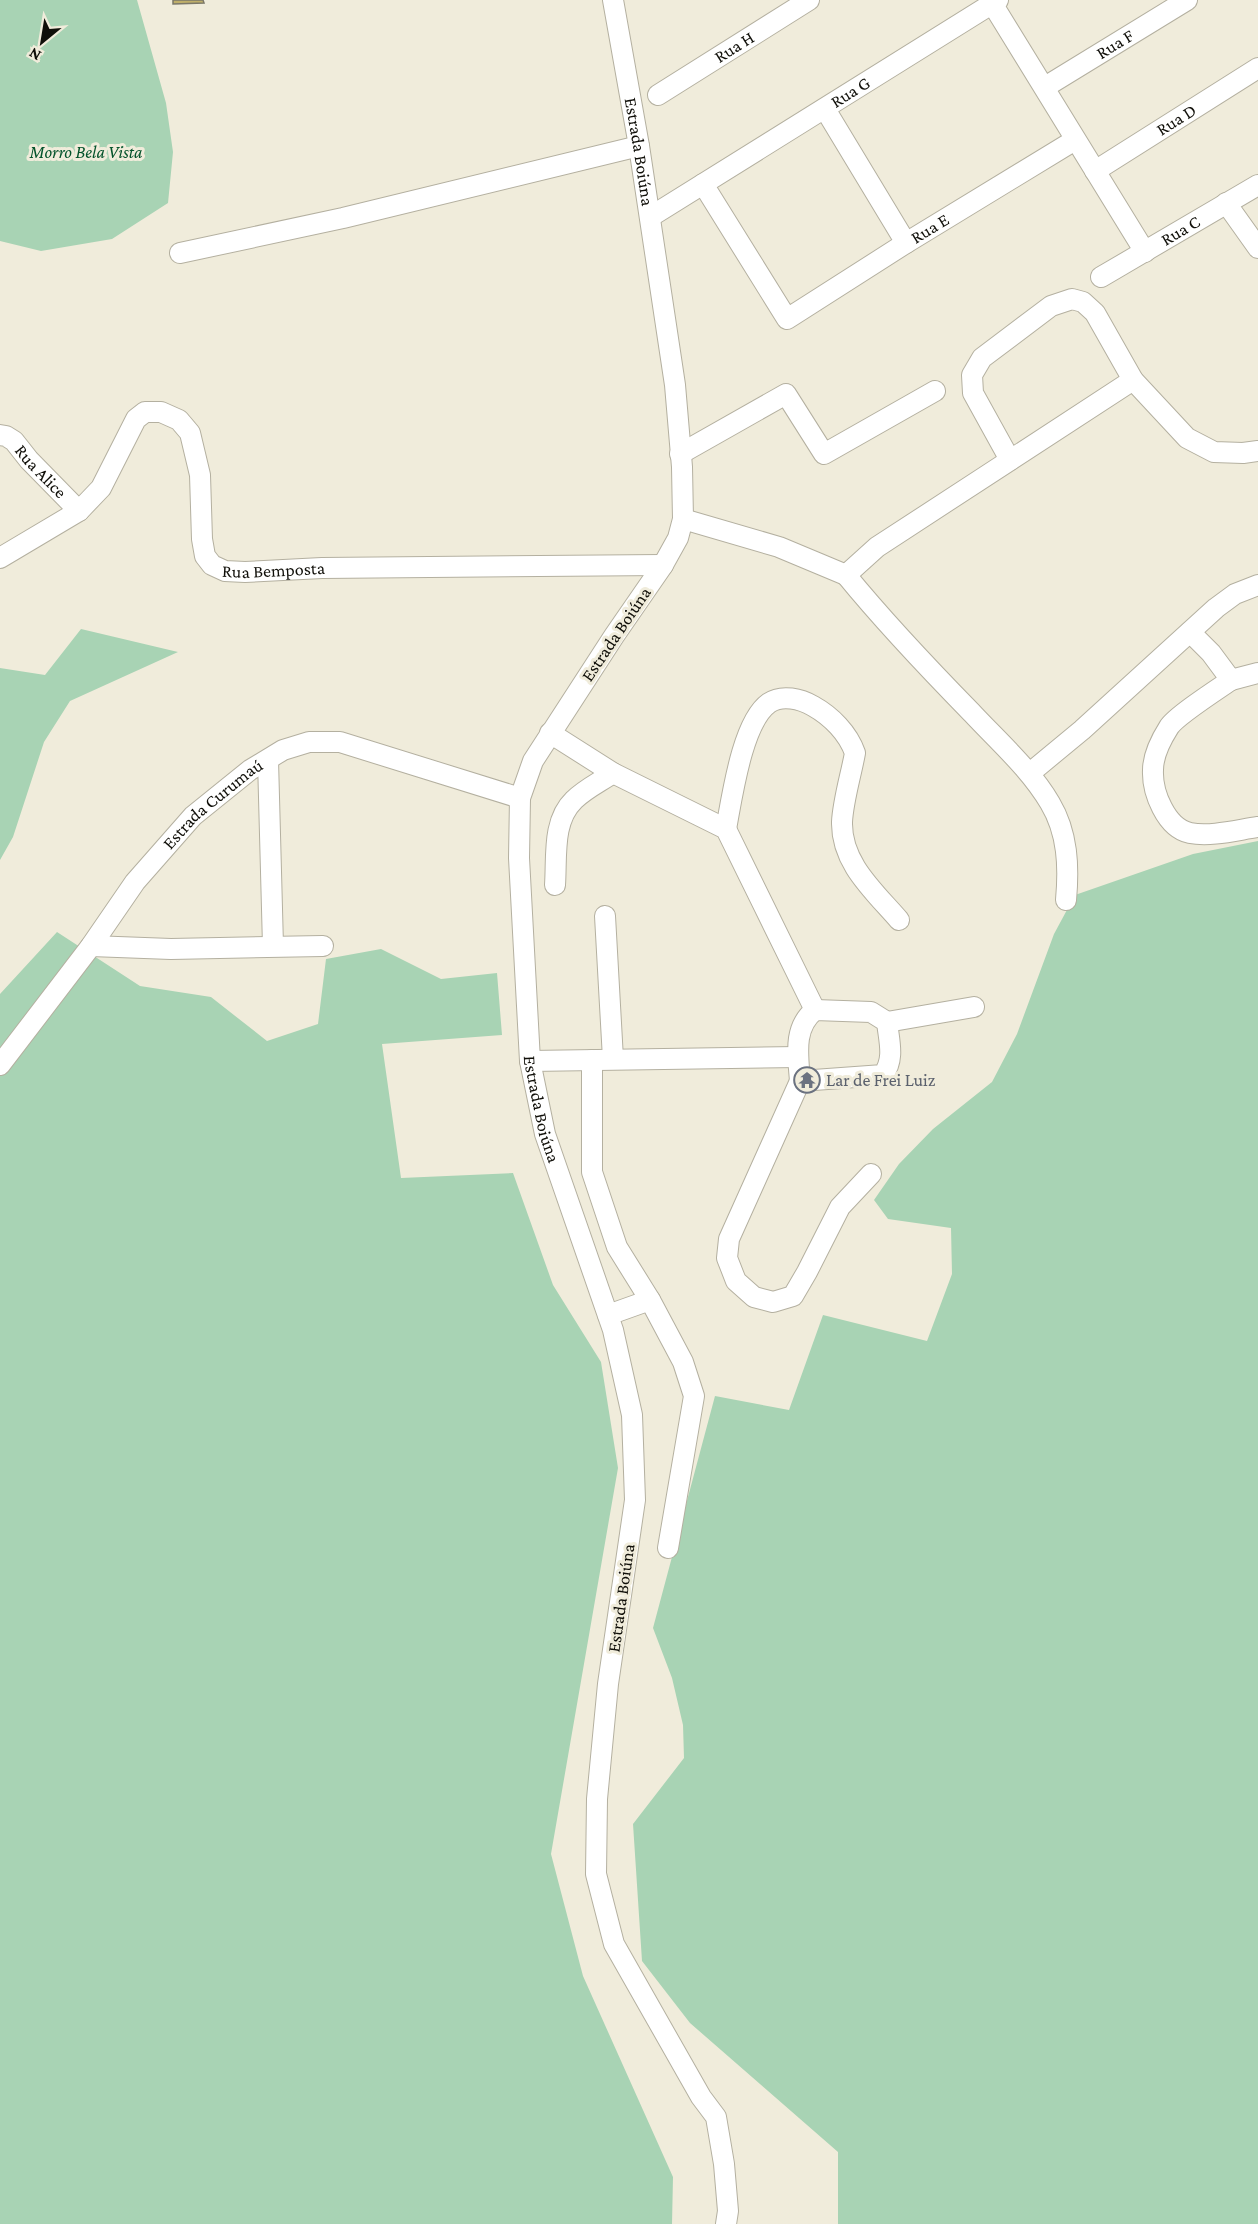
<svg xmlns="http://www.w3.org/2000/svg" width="1258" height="2224" viewBox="0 0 1258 2224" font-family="'Crimson Pro',serif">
  <defs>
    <filter id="shadow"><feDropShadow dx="4.5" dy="-4.5" stdDeviation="0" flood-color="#0004"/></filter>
  </defs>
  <rect width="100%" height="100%" fill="#f0ecdb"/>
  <path fill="#a8d3b4" d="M0,0H137L166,103L173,152L168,203L112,239L41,251L0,241Z
    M81,629L178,652L70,701L44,742L13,837L0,860V668L45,675Z
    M1258,841V2224H838V2152L690,2023L642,1961L633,1824L684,1758L683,1725L672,1678L653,1628L715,1396L789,1410L823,1315L927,1341L952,1274L951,1228L888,1219L874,1200L899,1164L933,1129L992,1082L1017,1034L1054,934L1075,895L1193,854Z
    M57,932L140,986L211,997L267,1041L318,1024L326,959L381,949L441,979L497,973L502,1035L382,1044L401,1178L513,1173L553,1285L601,1362L618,1468L551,1854L583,1976L673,2177L672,2224H0V994Z"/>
  <path fill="#bfaf6b" stroke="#7b7869" stroke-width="1.5" filter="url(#shadow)" d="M173,0H203L204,3L173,4Z"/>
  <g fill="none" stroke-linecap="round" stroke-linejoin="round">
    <g stroke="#b4b0a0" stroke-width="22">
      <g id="minor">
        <path id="s1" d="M613,0L639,146L675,385L682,467L683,519L678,538L663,565L614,636L533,761L520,798L519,858L530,1061L545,1134L613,1330L632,1415L635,1500L608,1684L597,1799L596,1874L614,1944L701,2097L716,2117L724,2164L728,2211L726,2224"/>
        <path d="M990,0L1145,252"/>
        <path id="s2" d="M1045,87L1187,0"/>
        <path id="s3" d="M658,95L809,0"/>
        <path d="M825,109L906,243"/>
        <path id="s4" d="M1095,171L1258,68"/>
        <path id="s5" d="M703,184L787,319L906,243L1075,140"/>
        <path d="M1226,203L1258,248"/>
        <path id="s6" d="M650,217L998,0"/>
        <path d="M180,253L343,218L639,146"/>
        <path id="s7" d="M1101,277L1258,185"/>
        <path id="s8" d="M0,435L6,436L14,441L29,460L79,511"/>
        <path d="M680,454L786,394L824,454L935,391"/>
        <path d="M1010,460L973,393L972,375L982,358L1051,306L1072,299L1083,302L1095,313L1133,380L1187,438L1214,452L1243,453L1258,451"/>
        <path d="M683,519L779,547L846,575L877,547L1133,380"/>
        <path id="s9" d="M0,558L79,511L101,488L136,419L145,412H161L179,420L190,433L200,475L202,539L205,556L212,565L225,571L245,572L322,568L663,565"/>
        <path d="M846,575C886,624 928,668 972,713C999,742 1030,769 1050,803C1068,833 1069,867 1066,900"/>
        <path d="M1190,632L1211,653L1231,680L1258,673"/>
        <path d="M1231,680C1218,689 1176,716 1169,727C1162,738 1153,756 1153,770C1152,792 1166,828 1190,833C1211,837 1237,830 1258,827"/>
        <path d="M550,733L613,773L726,829L815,1010"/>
        <path d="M268,760L273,946"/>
        <path d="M1030,773L1082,730L1216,608L1235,594L1258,585"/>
        <path d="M726,829C732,798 742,722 769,703C782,694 801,699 813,706C831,716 848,733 855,753C851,775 843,801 842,822C841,863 874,891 899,920"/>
        <path d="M555,885C557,857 552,821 574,800C585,789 600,782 613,773"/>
        <path d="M605,916L613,1059"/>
        <path d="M91,946L171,949L323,946"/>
        <path d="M815,1010L871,1012L887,1022C889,1041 895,1059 883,1075L800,1081C798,1055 793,1027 815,1010Z"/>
        <path d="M887,1022L974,1007"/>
        <path d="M592,1060V1172L617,1247L650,1300L683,1362L694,1396L668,1548"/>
        <path d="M530,1061L798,1057"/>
        <path id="s10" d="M0,1065L91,946L135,882L193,816L250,770L283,750L309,742H340L520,798"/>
        <path d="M800,1081L729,1239L727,1258L736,1281L754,1297L773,1302L793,1296L807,1272L840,1207L871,1174"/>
        <path d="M608,1315L650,1300"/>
      </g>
    </g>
    <use href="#minor" stroke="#fff" stroke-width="20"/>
  </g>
  <defs>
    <g id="temple-ring" transform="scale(1.35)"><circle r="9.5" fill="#f0ecdb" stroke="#6b7280" stroke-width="1.5"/><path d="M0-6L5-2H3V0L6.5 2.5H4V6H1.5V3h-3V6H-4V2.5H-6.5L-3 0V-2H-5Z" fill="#6b7280"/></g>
  </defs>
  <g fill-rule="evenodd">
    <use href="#temple-ring" x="807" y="1080"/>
  </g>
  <g text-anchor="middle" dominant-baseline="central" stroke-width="6" stroke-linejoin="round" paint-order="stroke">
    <g font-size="18" fill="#100f09" stroke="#f0ecdb">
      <text stroke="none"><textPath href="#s2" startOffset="82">Rua F</textPath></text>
      <text stroke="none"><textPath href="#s3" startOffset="90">Rua H</textPath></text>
      <text stroke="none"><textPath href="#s6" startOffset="236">Rua G</textPath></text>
      <text stroke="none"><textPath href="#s4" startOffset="96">Rua D</textPath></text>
      <text stroke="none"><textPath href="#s1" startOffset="154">Estrada Boiúna</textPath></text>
      <text stroke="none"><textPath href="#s5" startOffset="328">Rua E</textPath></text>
      <text stroke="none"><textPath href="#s7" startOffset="92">Rua C</textPath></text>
      <text stroke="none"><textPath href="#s8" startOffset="56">Rua Alice</textPath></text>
      <text stroke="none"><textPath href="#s9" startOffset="464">Rua Bemposta</textPath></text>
      <text transform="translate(616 634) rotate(-56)">Estrada Boiúna</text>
      <text stroke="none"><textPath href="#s10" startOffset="338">Estrada Curumaú</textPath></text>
      <text stroke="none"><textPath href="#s1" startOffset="1162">Estrada Boiúna</textPath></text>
      <text transform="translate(621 1598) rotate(-82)">Estrada Boiúna</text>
    </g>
    <g font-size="18" font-style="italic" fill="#04532b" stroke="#f0ecdb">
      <text x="86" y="152">Morro Bela Vista</text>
    </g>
    <g font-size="18" fill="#5b616d" stroke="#f0ecdb" text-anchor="start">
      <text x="826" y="1080">Lar de Frei Luiz</text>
    </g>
  </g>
  <g transform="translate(42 42) rotate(210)" stroke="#f0ecdb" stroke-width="4.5" paint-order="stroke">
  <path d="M0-4.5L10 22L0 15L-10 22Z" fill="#100f09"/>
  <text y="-9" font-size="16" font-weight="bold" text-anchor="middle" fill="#100f09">N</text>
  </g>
</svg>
